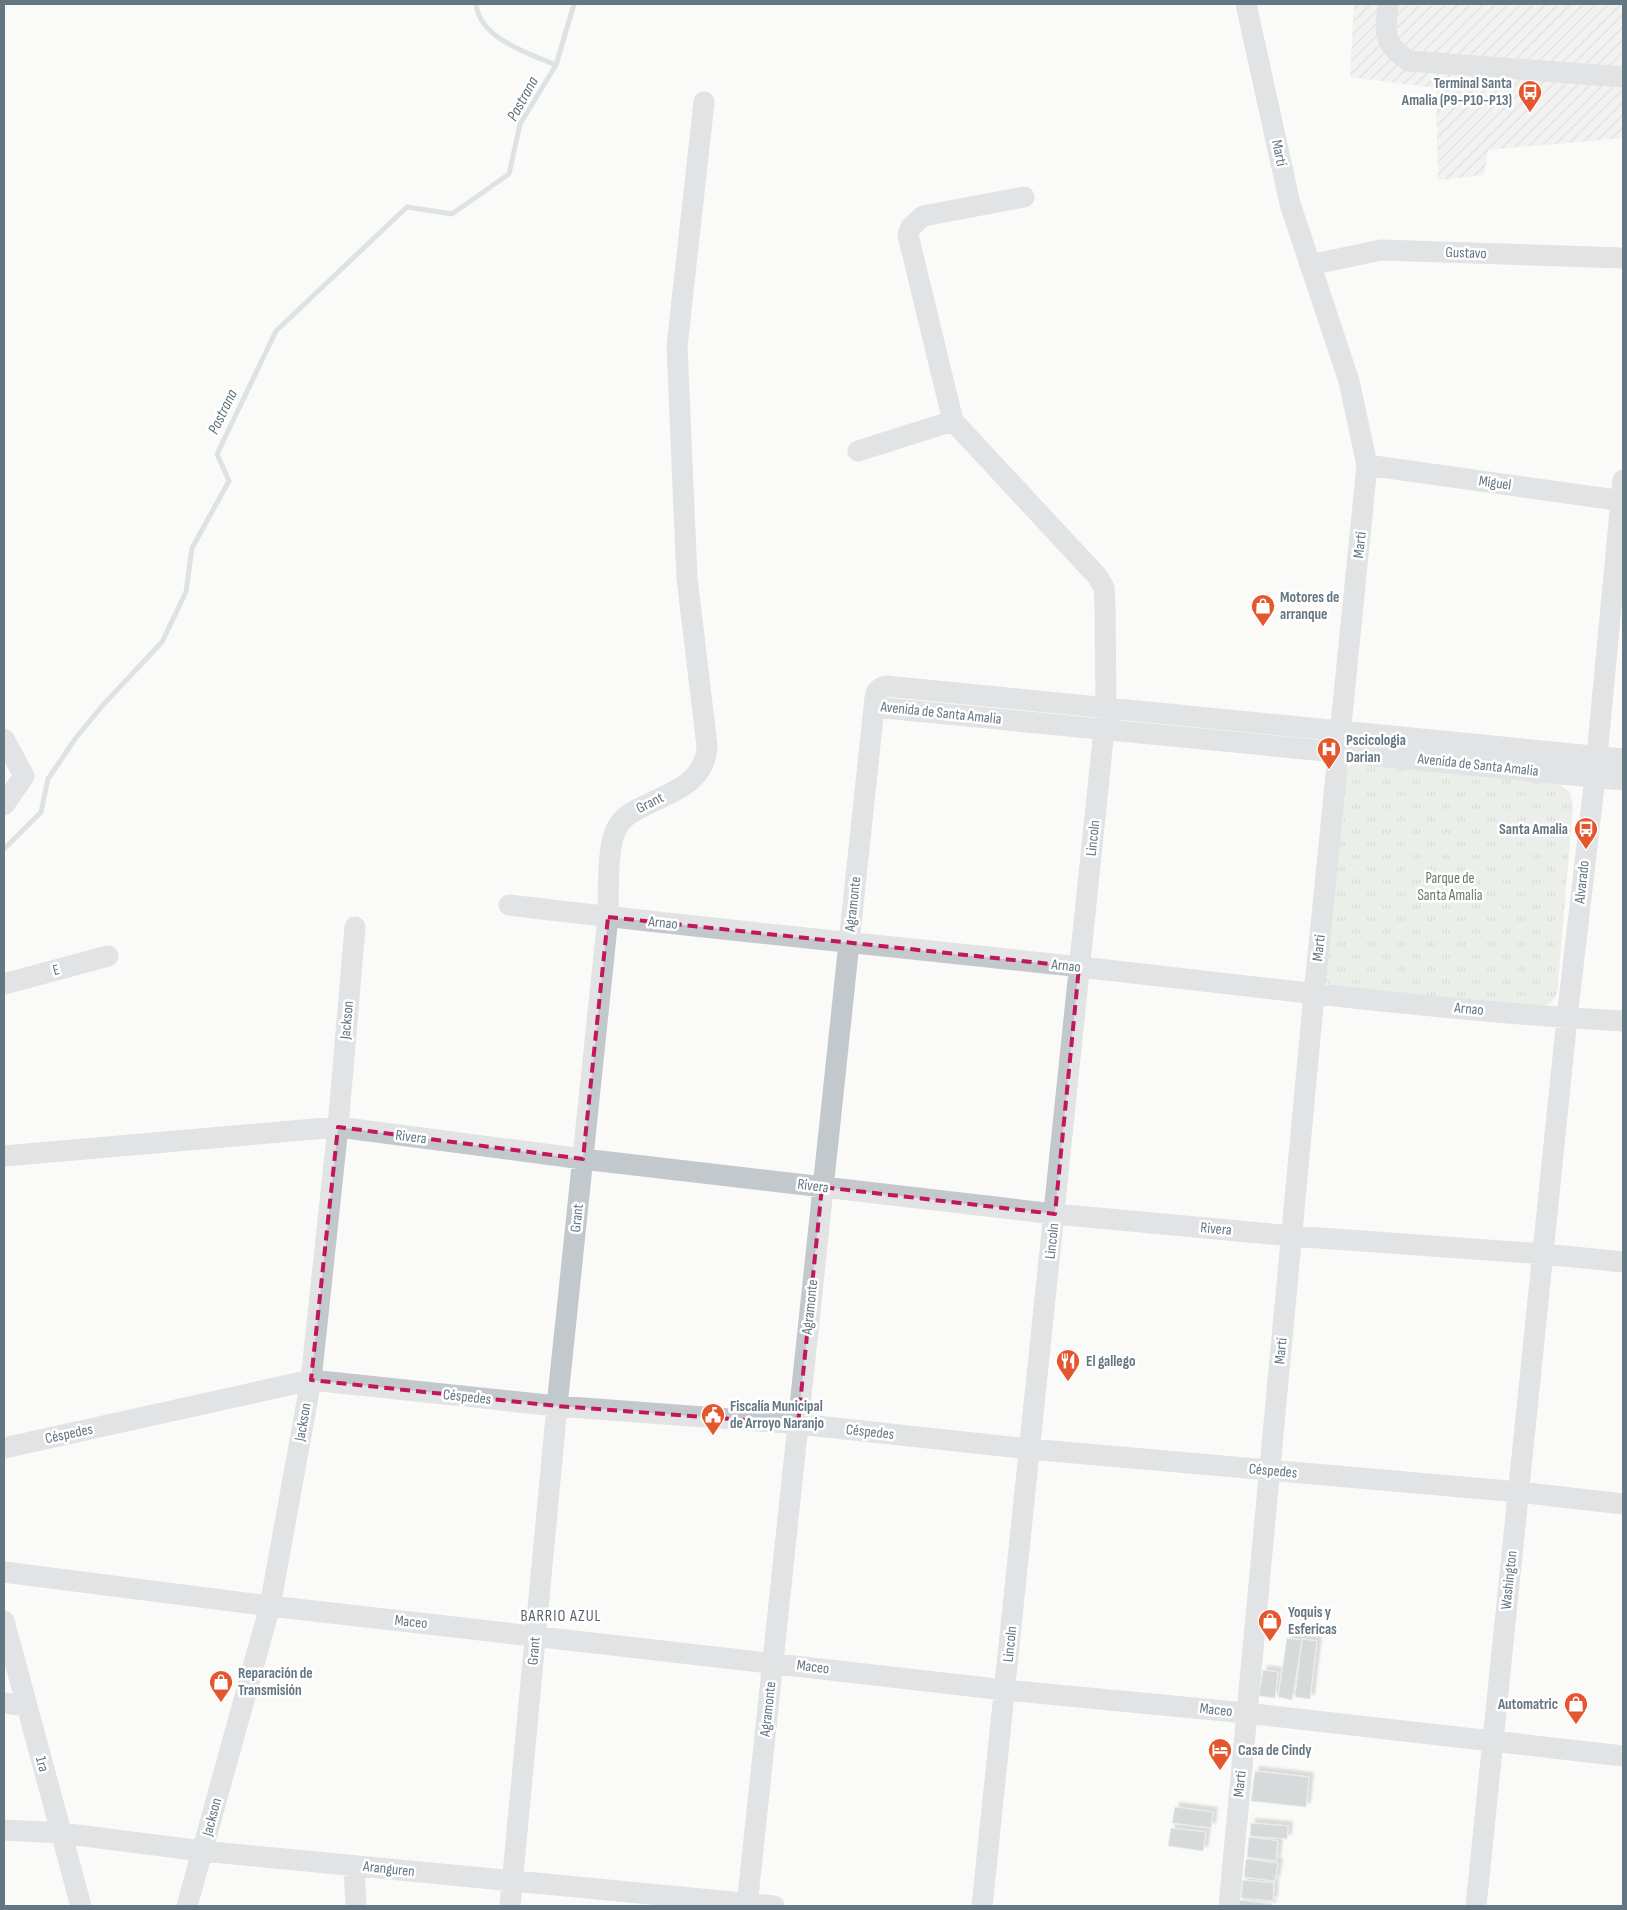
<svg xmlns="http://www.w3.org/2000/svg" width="1627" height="1910" viewBox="0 0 1627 1910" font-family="'Sofia Sans Condensed',sans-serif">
  <defs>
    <pattern id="industrial-furrows" width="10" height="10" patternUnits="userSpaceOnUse" patternTransform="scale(1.25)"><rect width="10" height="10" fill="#e8e9e9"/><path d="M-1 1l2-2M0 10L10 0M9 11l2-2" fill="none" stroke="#c0c1c2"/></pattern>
    <pattern id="park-tufts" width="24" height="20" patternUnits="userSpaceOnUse" patternTransform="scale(1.25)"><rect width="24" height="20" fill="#dadfd7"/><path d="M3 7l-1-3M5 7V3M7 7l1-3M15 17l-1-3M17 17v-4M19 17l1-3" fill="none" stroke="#b4b9b4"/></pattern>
    <filter id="shadow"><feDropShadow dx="4.5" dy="-4.5" stdDeviation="1" flood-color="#0004"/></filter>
  </defs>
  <rect width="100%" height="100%" fill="#fafaf8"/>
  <path fill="url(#industrial-furrows)" d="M1354,4H1623V138L1488,150L1484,175L1438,180L1436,88L1350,77Z"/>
  <path fill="url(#park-tufts)" d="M1359,763L1557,783L1570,792L1573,806L1557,993L1551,1003L1539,1008L1328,987L1322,970L1340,778L1349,766Z"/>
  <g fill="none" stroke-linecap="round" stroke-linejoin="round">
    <path stroke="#bbc7cb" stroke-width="5" d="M476,4C480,39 528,53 556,65
      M4,849L41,812L48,779L75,739L103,705L162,642L186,592L192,548L229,481L217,454L276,331L407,207L452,214L509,174L520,124L556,65L574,4"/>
  </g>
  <path fill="#aab3b9" stroke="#dcdcda" filter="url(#shadow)" d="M1287,1638L1302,1640L1292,1700L1278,1697Z
    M1302,1639L1317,1641L1310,1699L1295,1697Z
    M1263,1670L1278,1672L1275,1698L1259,1696Z
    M1255,1771L1309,1777L1306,1807L1251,1801Z
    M1175,1807L1213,1812L1211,1828L1172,1823Z
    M1251,1823L1288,1826L1287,1839L1250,1836Z
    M1171,1828L1206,1832L1203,1851L1168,1846Z
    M1249,1837L1278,1841L1276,1861L1247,1857Z
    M1246,1859L1278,1863L1275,1881L1244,1877Z
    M1243,1880L1274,1883L1273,1901L1241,1898Z
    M1240,1900L1272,1904V1906H1239Z"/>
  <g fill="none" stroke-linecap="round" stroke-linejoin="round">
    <path stroke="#c3c8cc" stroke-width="21" d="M1388,4C1385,35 1382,42 1409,61L1623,77
      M1310,265L1381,250L1623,258
      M858,451L953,421
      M1367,465L1623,501
      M4,739L24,776L4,805
      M1623,759L886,686C874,689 875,697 874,707L1623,780
      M509,905C699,928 890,946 1080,967C1261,987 1441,1011 1623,1021
      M4,984L108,956
      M4,1156L338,1127L583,1159L1055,1214L1292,1236L1544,1254L1623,1262
      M4,1448L311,1380L557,1406L798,1424L1029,1449L1519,1492L1623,1504
      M4,1572L270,1606L1005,1690L1246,1713L1623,1756
      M4,1621L81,1906
      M4,1703L27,1706
      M4,1830L61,1833L202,1851L774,1906
      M354,1866L356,1906
      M187,1906L270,1606L311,1380L338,1127L355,927
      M510,1906L557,1406L608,917C609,893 606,845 618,826C624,816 632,812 642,807C671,792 705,784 707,746L687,578L677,346L704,102
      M747,1906L874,707
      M982,1906L1104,730L1106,707L1105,602L1104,588L1098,577L953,421L908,235L911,227L923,216L1024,197
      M1229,1906L1314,995L1367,465L1349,381L1290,204L1246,4
      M1476,1906L1567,1018L1595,777L1623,480"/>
  </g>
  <path d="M0 0H1627V1910H0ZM608,917L1079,967L1055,1214L822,1187L798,1424L557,1406L311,1380L338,1127L583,1159Z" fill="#fafaf8" fill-opacity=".55" fill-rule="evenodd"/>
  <path fill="none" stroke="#c2185b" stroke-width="4" stroke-dasharray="10 6" stroke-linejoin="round" d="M608,917L1079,967L1055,1214L822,1187L798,1424L557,1406L311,1380L338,1127L583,1159Z"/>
  <defs>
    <g id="bus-pin" transform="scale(1.25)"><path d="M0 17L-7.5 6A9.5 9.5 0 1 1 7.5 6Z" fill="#e4572e" stroke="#fff"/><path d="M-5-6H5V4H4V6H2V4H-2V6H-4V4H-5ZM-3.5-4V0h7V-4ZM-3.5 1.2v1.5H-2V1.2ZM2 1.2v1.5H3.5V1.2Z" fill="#fff"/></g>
    <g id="shop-pin" transform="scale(1.25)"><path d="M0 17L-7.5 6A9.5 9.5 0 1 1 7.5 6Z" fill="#e4572e" stroke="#fff"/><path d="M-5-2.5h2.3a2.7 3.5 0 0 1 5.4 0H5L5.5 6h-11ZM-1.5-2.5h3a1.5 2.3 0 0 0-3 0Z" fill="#fff"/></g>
    <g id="hospital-pin" transform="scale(1.25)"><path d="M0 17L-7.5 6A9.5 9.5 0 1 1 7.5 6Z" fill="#e4572e" stroke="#fff"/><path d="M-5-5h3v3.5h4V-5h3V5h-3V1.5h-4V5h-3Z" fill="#fff"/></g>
    <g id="restaurant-pin" transform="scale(1.25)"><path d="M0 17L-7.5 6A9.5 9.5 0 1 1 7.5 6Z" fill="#e4572e" stroke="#fff"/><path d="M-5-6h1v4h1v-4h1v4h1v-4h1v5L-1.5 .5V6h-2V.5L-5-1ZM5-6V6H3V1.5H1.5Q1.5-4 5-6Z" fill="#fff"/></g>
    <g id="civic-pin" transform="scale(1.25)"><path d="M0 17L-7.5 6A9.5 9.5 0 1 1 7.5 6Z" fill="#e4572e" stroke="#fff"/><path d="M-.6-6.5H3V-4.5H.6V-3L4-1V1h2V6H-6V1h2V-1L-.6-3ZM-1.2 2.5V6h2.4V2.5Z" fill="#fff"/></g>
    <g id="hotel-pin" transform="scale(1.25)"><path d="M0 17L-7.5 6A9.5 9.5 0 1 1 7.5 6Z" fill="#e4572e" stroke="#fff"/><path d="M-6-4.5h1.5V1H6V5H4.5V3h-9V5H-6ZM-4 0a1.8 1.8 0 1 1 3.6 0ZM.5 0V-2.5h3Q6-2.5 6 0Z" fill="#fff"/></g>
  </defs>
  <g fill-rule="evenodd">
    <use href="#bus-pin" x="1530" y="92"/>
    <use href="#shop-pin" x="1263" y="606"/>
    <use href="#hospital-pin" x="1329" y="749"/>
    <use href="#bus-pin" x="1586" y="829"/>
    <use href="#restaurant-pin" x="1068" y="1361"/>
    <use href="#civic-pin" x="713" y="1415"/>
    <use href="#shop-pin" x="1270" y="1621"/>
    <use href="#shop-pin" x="221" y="1682"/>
    <use href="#shop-pin" x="1576" y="1704"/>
    <use href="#hotel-pin" x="1220" y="1750"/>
  </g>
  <g text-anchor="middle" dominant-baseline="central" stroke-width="5" stroke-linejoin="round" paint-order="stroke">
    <g font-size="15" font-weight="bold" fill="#657683" stroke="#fff" text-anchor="start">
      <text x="1512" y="83" text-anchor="end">Terminal Santa<tspan x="1512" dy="17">Amalia (P9-P10-P13)</tspan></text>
      <text x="1280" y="597">Motores de<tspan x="1280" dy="17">arranque</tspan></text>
      <text x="1346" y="740">Pscicologia<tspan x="1346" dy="17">Darian</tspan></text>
      <text x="1568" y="829" text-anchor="end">Santa Amalia</text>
      <text x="1086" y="1361">El gallego</text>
      <text x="730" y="1406">Fiscalía Municipal<tspan x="730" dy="17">de Arroyo Naranjo</tspan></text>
      <text x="1288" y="1612">Yoquis y<tspan x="1288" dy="17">Esfericas</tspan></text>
      <text x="238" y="1673">Reparación de<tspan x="238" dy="17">Transmisión</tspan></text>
      <text x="1558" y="1704" text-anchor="end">Automatric</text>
      <text x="1238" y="1750">Casa de Cindy</text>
    </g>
    <g font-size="15" fill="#657683" stroke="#fff">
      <text transform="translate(1279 153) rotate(78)">Martí</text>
      <text transform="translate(1466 253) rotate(2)">Gustavo</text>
      <text transform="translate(1495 483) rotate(8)">Miguel</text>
      <text transform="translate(1360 545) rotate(-84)">Martí</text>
      <text transform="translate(941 713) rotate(6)">Avenida de Santa Amalia</text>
      <text transform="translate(1478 765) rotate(6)">Avenida de Santa Amalia</text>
      <text transform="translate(650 803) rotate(-27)">Grant</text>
      <text transform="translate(1093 838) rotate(-84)">Lincoln</text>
      <text transform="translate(1582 882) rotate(-84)">Alvarado</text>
      <text transform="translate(853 904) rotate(-84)">Agramonte</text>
      <text transform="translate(663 923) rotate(6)">Arnao</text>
      <text transform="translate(1319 948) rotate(-84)">Martí</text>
      <text transform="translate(1066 966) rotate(6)">Arnao</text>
      <text transform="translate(56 970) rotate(-15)">E</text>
      <text transform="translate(1469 1009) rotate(5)">Arnao</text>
      <text transform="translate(347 1020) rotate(-85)">Jackson</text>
      <text transform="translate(411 1137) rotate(7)">Rivera</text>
      <text transform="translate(813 1186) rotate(7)">Rivera</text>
      <text transform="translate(577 1218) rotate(-84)">Grant</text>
      <text transform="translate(1216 1229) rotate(5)">Rivera</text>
      <text transform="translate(1052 1241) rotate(-84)">Lincoln</text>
      <text transform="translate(810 1307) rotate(-84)">Agramonte</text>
      <text transform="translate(1281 1351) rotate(-85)">Martí</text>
      <text transform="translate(467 1397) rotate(6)">Céspedes</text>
      <text transform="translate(303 1422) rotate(-80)">Jackson</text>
      <text transform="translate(870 1432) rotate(6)">Céspedes</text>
      <text transform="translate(69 1434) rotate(-12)">Céspedes</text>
      <text transform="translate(1273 1471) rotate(5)">Céspedes</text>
      <text transform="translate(1509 1580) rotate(-84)">Washington</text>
      <text transform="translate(411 1622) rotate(6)">Maceo</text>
      <text transform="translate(1010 1644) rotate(-84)">Lincoln</text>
      <text transform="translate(534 1651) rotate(-85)">Grant</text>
      <text transform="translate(813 1667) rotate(7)">Maceo</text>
      <text transform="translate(768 1709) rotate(-84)">Agramonte</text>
      <text transform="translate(1216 1710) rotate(6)">Maceo</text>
      <text transform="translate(42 1764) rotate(75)">1ra</text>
      <text transform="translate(1240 1784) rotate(-85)">Martí</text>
      <text transform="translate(212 1817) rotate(-75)">Jackson</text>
      <text transform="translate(389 1869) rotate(6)">Aranguren</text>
    </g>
    <g font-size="15" fill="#687a64" stroke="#fff">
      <text x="1450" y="878">Parque de<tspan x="1450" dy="17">Santa Amalia</tspan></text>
    </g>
    <g font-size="16" font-style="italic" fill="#60757c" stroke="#fff">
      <text transform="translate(523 99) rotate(-61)">Pastrana</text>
      <text transform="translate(223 412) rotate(-64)">Pastrana</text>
    </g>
    <g font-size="16" letter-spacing="1" fill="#57646e" stroke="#fff">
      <text x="561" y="1616">BARRIO AZUL</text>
    </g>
  </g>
  <rect width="1627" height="1910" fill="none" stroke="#657683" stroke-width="10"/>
</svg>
